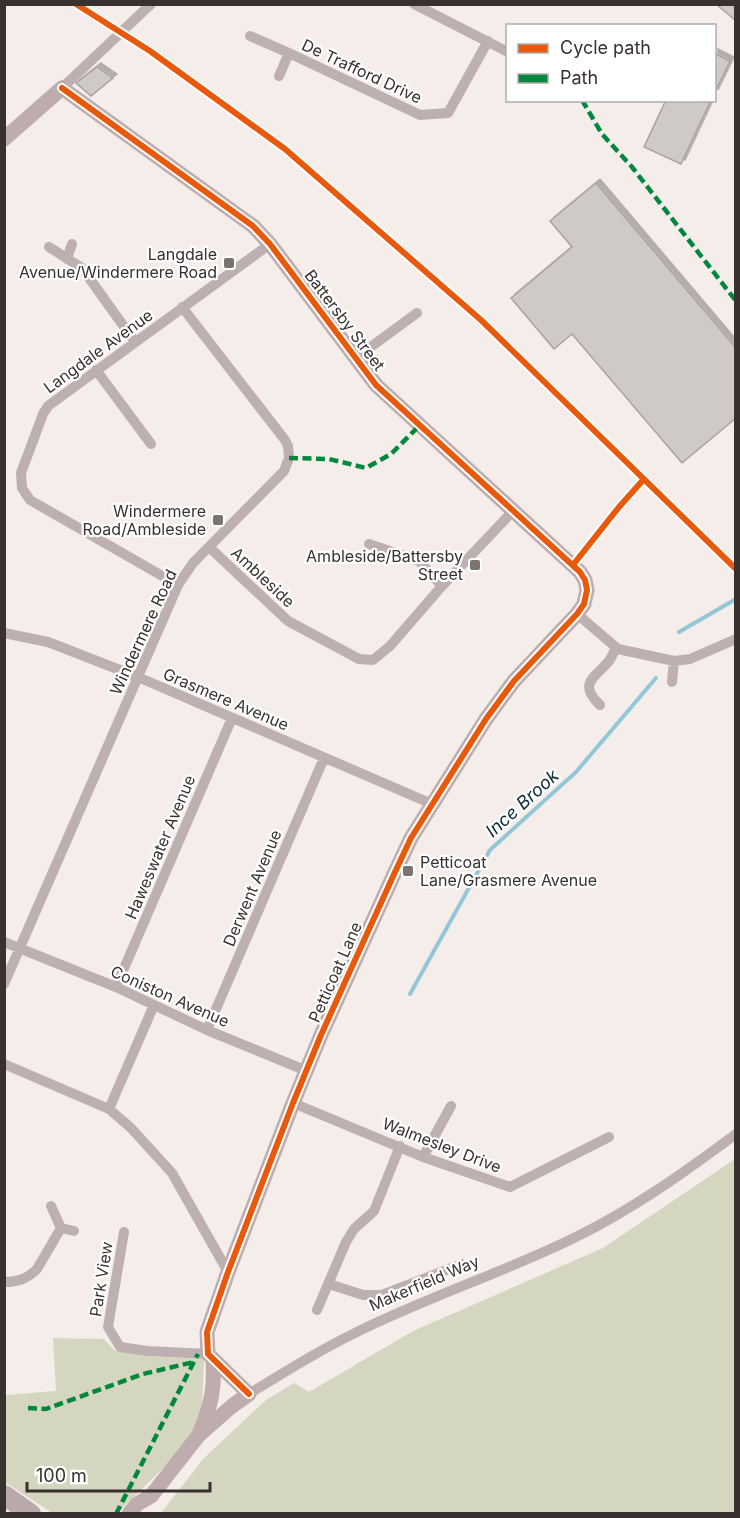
<svg xmlns="http://www.w3.org/2000/svg" width="740" height="1518" viewBox="0 0 740 1518" font-family="Inter,sans-serif">
  <defs>
    <filter id="shadow"><feDropShadow dx="4" dy="-4" stdDeviation="0" flood-color="#0004"/></filter>
  </defs>
  <rect width="100%" height="100%" fill="#f5ede9"/>
  <path fill="#d4d6bf" d="M735,1159V1513H161L203,1459L266,1400L294,1383L309,1392L413,1331L603,1248Z
    M53,1338L104,1339L114,1350L145,1356L204,1359L202,1412L185,1447L117,1513H52L5,1482V1395L56,1391Z"/>
  <g fill="none" stroke-linecap="round" stroke-linejoin="round">
    <path stroke="#93c6d6" stroke-width="4" d="M679,632L736,599
      M410,994L490,850L576,772L656,678"/>
  </g>
  <path fill="#d0cac6" stroke="#a8a39f" stroke-width="1.5" filter="url(#shadow)" d="M716,4H736V21Z
    M714,53L730,61L714,94Z
    M97,67L113,78L91,96L76,83Z
    M666,100H711L681,164L644,147Z
    M596,183L736,348V418L682,463L572,334L554,349L511,298L572,247L550,221Z"/>
  <g fill="none" stroke-linecap="round" stroke-linejoin="round">
    <path stroke="#beafb1" stroke-width="10" d="M414,4L508,52
      M250,36L289,53L279,76
      M289,53L420,115L448,113L488,41
      M62,88L151,4
      M49,247L82,268L135,342
      M67,259L72,244
      M357,357L417,313
      M96,370L151,444
      M369,544L419,561L442,586
      M209,547L288,621L359,659L373,660L390,646L442,586L513,511
      M178,585L30,500L22,488L21,473L43,414L48,406L270,244
      M577,614L618,649L674,661L690,659L736,639
      M4,633L48,642L138,677L432,804
      M672,682L674,661
      M600,705C570,677 611,674 615,647
      M4,942L116,987L207,1030L307,1071
      M4,984L178,585L193,563L284,471L289,458L288,446L285,440L182,307
      M116,987L232,718
      M207,1030L324,758
      M4,1064L109,1109L131,1128L172,1173L228,1272
      M293,1103L423,1157L510,1187L609,1137
      M109,1109L154,1005
      M423,1157L451,1106
      M51,1206L61,1228L74,1231
      M124,1232L108,1327L120,1347L147,1351L208,1354
      M4,1282C18,1282 27,1279 37,1269L61,1228
      M329,1284L363,1295H382L462,1264
      M317,1310L346,1242L354,1229L374,1211L400,1146
      M249,1394C283,1373 316,1352 351,1335C424,1298 503,1273 576,1237C633,1209 685,1172 736,1134"/>
    <path stroke="#beacae" stroke-width="15" d="M4,139L62,88L253,226L270,244L376,385L580,572L585,580L587,590L584,604L577,614L514,681L486,719L411,838L395,872L321,1035L293,1103L228,1272L207,1332L208,1354L249,1394L232,1406L198,1436L151,1496L137,1504L129,1514
      M200,1432C211,1405 215,1389 213,1360"/>
    <path stroke="#b9a9ab" stroke-width="20" d="M4,1495L31,1514"/>
    <path stroke="#00873e" stroke-width="4.5" stroke-dasharray="9 4.5" stroke-linecap="butt" d="M582,100L602,134L632,167L736,301
      M289,458L329,459L366,468L391,454L420,425
      M28,1408L46,1409L143,1374L194,1362
      M116,1514L198,1354"/>
    <g stroke="#fff" stroke-width="10">
      <path id="cycleway" d="M76,4L150,51L285,149L481,320L736,569
        M62,88L253,226L270,244L376,385L580,572L585,580L587,590L584,604L577,614L514,681L486,719L411,838L395,872L321,1035L293,1103L228,1272L207,1332L208,1354L249,1394
        M573,565L619,507L644,479"/>
    </g>
    <use href="#cycleway" stroke="#e8590c" stroke-width="6"/>
  </g>
  <g fill="#7a7370" stroke="#fff" stroke-width="2">
    <rect x="223" y="257" width="12" height="12" rx="3"/>
    <rect x="212" y="514" width="12" height="12" rx="3"/>
    <rect x="469" y="559" width="12" height="12" rx="3"/>
    <rect x="402" y="865" width="12" height="12" rx="3"/>
  </g>
  <g text-anchor="middle" dominant-baseline="central" stroke-width="4.5" stroke-linejoin="round" paint-order="stroke">
    <g font-size="16" fill="#38312f" stroke="#fff">
      <text transform="translate(362 71) rotate(25)">De Trafford Drive</text>
      <text transform="translate(345 320) rotate(53)">Battersby Street</text>
      <text transform="translate(98 351) rotate(-36)">Langdale Avenue</text>
      <text transform="translate(263 577) rotate(43)">Ambleside</text>
      <text transform="translate(143 632) rotate(-65)">Windermere Road</text>
      <text transform="translate(226 699) rotate(23)">Grasmere Avenue</text>
      <text transform="translate(160 847) rotate(-67)">Haweswater Avenue</text>
      <text transform="translate(252 888) rotate(-67)">Derwent Avenue</text>
      <text transform="translate(335 972) rotate(-66)">Petticoat Lane</text>
      <text transform="translate(170 996) rotate(24)">Coniston Avenue</text>
      <text transform="translate(442 1145) rotate(21)">Walmesley Drive</text>
      <text transform="translate(101 1279) rotate(-81)">Park View</text>
      <text transform="translate(424 1283) rotate(-23)">Makerfield Way</text>
    </g>
    <g font-size="16" fill="#38312f" stroke="#fff" text-anchor="end">
      <text x="217" y="254">Langdale<tspan x="217" dy="18">Avenue/Windermere Road</tspan></text>
      <text x="206" y="511">Windermere<tspan x="206" dy="18">Road/Ambleside</tspan></text>
      <text x="463" y="556">Ambleside/Battersby<tspan x="463" dy="18">Street</tspan></text>
      <text x="420" y="862" text-anchor="start">Petticoat<tspan x="420" dy="18">Lane/Grasmere Avenue</tspan></text>
    </g>
    <g font-size="18" font-style="italic" fill="#092e39" stroke="#fff">
      <text transform="translate(522 803) rotate(-42)">Ince Brook</text>
    </g>
  </g>
  <rect width="740" height="1518" fill="none" stroke="#38312f" stroke-width="12"/>
  <rect x="506" y="24" width="210" height="78" fill="#ffffff" stroke="#afadac" stroke-width="1.5"/>
  <rect x="518" y="44" width="30" height="9" fill="#e8590c" stroke="#afadac" stroke-width="1.5"/>
  <text x="560" y="54" font-size="18" fill="#38312f">Cycle path</text>
  <rect x="518" y="74" width="30" height="9" fill="#00873e" stroke="#afadac" stroke-width="1.5"/>
  <text x="560" y="84" font-size="18" fill="#38312f">Path</text>
  <path d="M27 1482v9h183v-9" fill="none" stroke="#38312f" stroke-width="3"/>
  <text x="36" y="1482" font-size="18" fill="#38312f" stroke="#ffffff" stroke-width="4.5" paint-order="stroke">100 m</text>
</svg>
